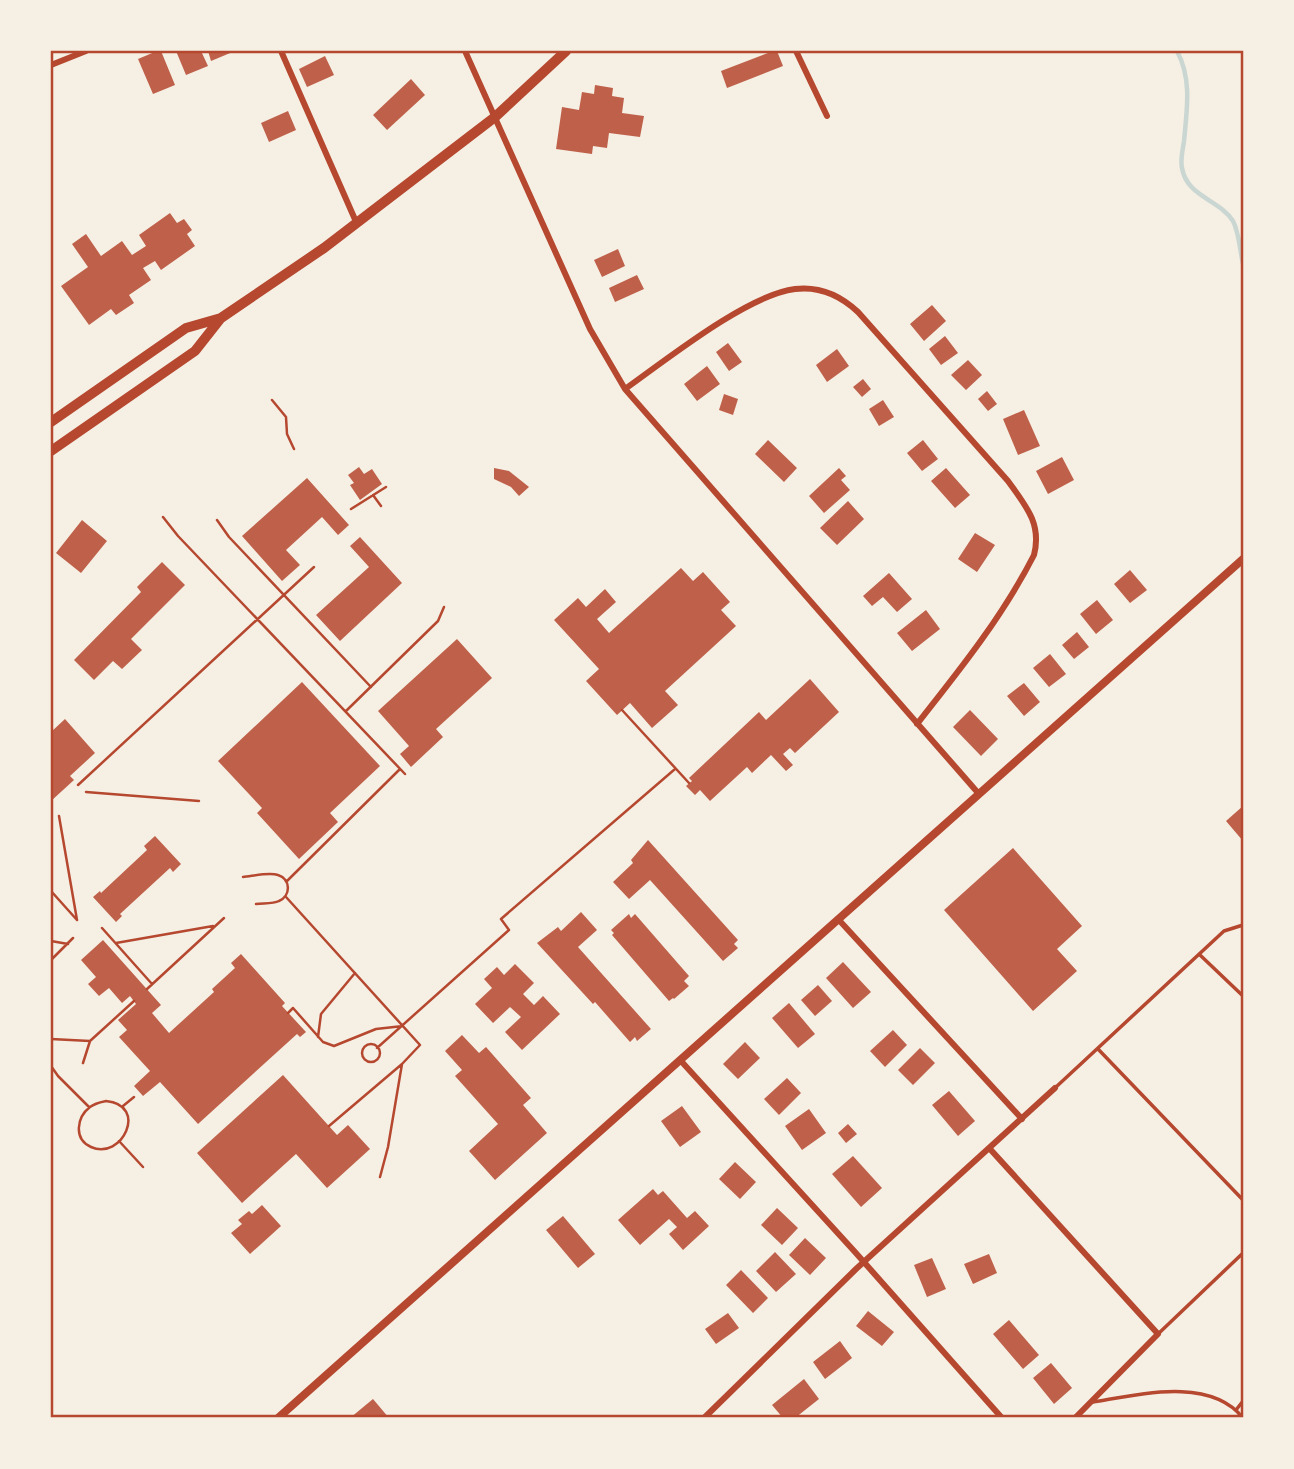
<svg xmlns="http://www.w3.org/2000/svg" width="1294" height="1469" viewBox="0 0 1294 1469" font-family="'Public Sans',sans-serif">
  <rect width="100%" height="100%" fill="#f6efe4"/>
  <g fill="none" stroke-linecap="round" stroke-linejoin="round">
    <path stroke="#c9d6d2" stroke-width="4.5" d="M1177,51C1192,79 1187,109 1184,141C1183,149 1180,160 1182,168C1187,197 1219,199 1233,221C1239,232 1240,251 1243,264"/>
  </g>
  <path fill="#bf614a" d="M157,51H161L175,85L153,94L138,59Z
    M176,51H201L208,66L186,75Z
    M208,51H235L211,61Z
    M773,51H777L783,66L727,88L721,71Z
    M325,56L334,75L307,87L299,69Z
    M411,79L425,95L387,130L373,115Z
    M595,85L613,88L612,96L624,98L622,113L644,116L640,137L609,133L607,148L593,146L592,154L556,149L562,107L579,110L582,92L594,94Z
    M288,111L296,130L269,142L261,123Z
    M170,213L177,223L184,219L192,230L187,234L195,246L161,270L155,261L143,268L151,280L129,295L134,303L116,315L111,309L89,325L61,286L88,267L72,244L86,234L101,256L122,241L132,255L146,246L139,235Z
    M618,249L625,266L602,277L594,260Z
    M637,275L644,289L615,302L609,288Z
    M932,305L946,321L924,341L910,324Z
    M945,336L958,353L941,365L929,349Z
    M728,343L742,362L729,371L716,352Z
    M837,349L849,366L827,382L816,365Z
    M968,360L982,375L966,390L951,375Z
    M707,366L720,384L697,401L684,384Z
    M863,379L871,389L862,397L853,387Z
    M987,391L997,404L988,411L978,399Z
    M724,394L738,399L733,415L719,410Z
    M883,400L894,417L879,426L869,409Z
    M1024,410L1040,446L1018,455L1003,419Z
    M768,440L797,468L784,482L755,454Z
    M923,440L938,459L922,471L907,453Z
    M1062,457L1074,480L1048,494L1036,471Z
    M359,467L364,474L372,469L382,484L360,500L350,485L354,483L348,475Z
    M494,468L509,471L529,487L519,496L511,487L494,479Z
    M839,468L846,476L841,480L850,490L824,513L809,496Z
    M946,468L970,495L955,508L931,481Z
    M307,478L349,525L338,535L322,517L286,550L300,565L282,581L242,536Z
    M848,501L864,519L837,545L820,528Z
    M82,520L107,541L81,573L56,553Z
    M975,533L995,545L977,572L958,559Z
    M360,537L402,583L340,641L316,615L369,567L350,546Z
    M162,562L185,585L131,639L142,650L122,669L113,661L94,680L74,660L141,592L137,587Z
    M681,568L693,581L703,572L730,602L721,610L736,626L665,691L678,705L652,728L630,703L617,715L586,681L599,669L554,620L578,598L586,607L605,589L616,602L597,619L609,633Z
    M1130,570L1147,590L1130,603L1114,584Z
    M889,573L912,599L897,612L883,597L872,606L863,596Z
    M1097,600L1113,620L1096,634L1080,614Z
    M926,610L940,629L912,651L897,633Z
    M1077,632L1089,647L1074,659L1062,645Z
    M457,639L492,678L436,729L443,737L411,767L400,754L409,746L378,711Z
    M1050,654L1066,674L1049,687L1033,668Z
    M810,679L839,712L795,753L790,748L783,754L793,765L786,771L771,755L752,773L747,767L710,801L700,790L695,795L686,786L692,781L689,778L759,712L766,720Z
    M302,682L380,766L330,813L338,822L299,859L257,813L262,808L218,761Z
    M1024,683L1040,702L1024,716L1007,696Z
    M970,710L998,739L981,756L953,727Z
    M65,719L95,753L70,776L74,780L51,801V732Z
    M1243,806V841L1226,821Z
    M155,836L181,864L173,872L170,868L120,914L122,916L116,922L93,897L100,891L101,893L147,850L144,846Z
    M648,840L738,940L734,944L738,948L723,961L650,880L629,899L613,882L633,863L631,860Z
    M1013,848L1082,926L1057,949L1077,971L1033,1011L944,910Z
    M581,912L597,930L578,947L651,1029L637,1041L635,1037L630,1042L595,1002L593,1004L537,943L558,927L561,931Z
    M629,914L631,918L635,914L689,976L684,981L689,986L674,999L673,998L669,1001L612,935L614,933L611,930Z
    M103,940L161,1005L152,1013L169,1033L214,992L212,989L235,968L231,963L241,954L285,1003L282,1006L306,1032L300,1037L297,1034L198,1124L160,1082L143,1096L134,1086L150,1071L119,1037L127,1030L118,1020L136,1004L130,996L122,1003L109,988L99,996L88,984L96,977L81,960Z
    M843,962L871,992L853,1008L826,978Z
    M515,964L534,983L523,994L534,1005L543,996L560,1014L522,1050L505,1032L521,1017L510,1007L493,1023L475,1004L492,988L484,979L497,967L504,975Z
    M818,985L832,1001L815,1016L801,1000Z
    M789,1003L815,1034L798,1048L772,1018Z
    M893,1030L907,1045L885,1067L870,1051Z
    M462,1035L479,1053L486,1047L531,1098L523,1105L547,1133L495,1180L469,1151L498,1124L455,1076L462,1070L445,1051Z
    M745,1042L760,1058L738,1079L723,1064Z
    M920,1048L935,1063L913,1085L898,1070Z
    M283,1075L337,1135L348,1125L370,1149L327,1188L296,1154L242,1203L197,1153Z
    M787,1078L801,1093L779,1115L764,1099Z
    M949,1091L975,1121L958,1136L932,1105Z
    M682,1106L701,1132L680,1147L661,1121Z
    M809,1109L826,1133L802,1150L785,1126Z
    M848,1124L857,1134L846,1143L838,1133Z
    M853,1156L882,1188L861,1207L832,1174Z
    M735,1162L756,1182L740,1199L719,1179Z
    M653,1189L658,1195L663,1191L687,1218L695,1211L709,1226L683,1250L669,1234L677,1227L669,1219L640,1245L618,1220Z
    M262,1205L281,1226L250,1254L231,1233L242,1224L238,1220L249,1211L252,1214Z
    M777,1208L798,1228L782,1245L761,1225Z
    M563,1216L595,1254L578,1268L546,1230Z
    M805,1238L826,1258L810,1275L789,1255Z
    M775,1252L796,1274L776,1292L756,1271Z
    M989,1254L997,1273L973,1284L964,1264Z
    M932,1258L946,1289L927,1297L914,1265Z
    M741,1270L768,1298L753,1313L726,1285Z
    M868,1311L894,1332L882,1346L856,1326Z
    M728,1313L739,1328L716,1344L705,1329Z
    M1009,1320L1039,1355L1023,1369L993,1334Z
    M840,1341L852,1358L825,1379L813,1362Z
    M1051,1363L1072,1388L1054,1404L1033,1378Z
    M804,1379L819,1399L795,1418H783L772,1405Z
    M373,1399L389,1418H350Z"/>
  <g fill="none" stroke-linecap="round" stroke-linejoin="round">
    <path stroke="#b5482f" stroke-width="2.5" d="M272,400L286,417L287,434L294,449
      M373,495L381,506
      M351,509L386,487
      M163,517L178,536L405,774
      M217,520L229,537L371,687
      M622,710L689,783
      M346,711L438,621L444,607
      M78,785L314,567
      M86,792L199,801
      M59,816L77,920
      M243,877C253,876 269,872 278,875C291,879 291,896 279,901C273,904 263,903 256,904
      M287,881L399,770
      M51,891L77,920
      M286,897L420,1045L402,1064L329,1126
      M102,928L152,984
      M51,941L68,944
      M116,943L213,926
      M51,960L73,938
      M147,989L224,918
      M288,1013L293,1008L323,1042L334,1046L376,1029L403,1026
      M318,1037L321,1014L355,973
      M51,1039L90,1041
      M362 1053a9 9 0 1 1 18 0a9 9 0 1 1-18 0Z
      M377,1048L509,930L501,919L675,769
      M83,1063L90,1041L134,1001
      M51,1066L58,1076L89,1107
      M106,1101C149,1105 122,1161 91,1147C73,1139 77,1117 90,1107C95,1103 101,1102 106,1101Z
      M123,1106L134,1097
      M119,1141L143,1167
      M380,1177L388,1147L402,1064"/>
    <path stroke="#b5482f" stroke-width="3.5" d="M1200,955L1243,996
      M1098,1049L1243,1200
      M1056,1087L1224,931L1243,925
      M1158,1334L1243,1253
      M1093,1402C1137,1395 1210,1376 1243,1418
      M1236,1410L1243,1401"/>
    <path stroke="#b5482f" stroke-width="6" d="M281,51L357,224
      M465,51L590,329L625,389L979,794
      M796,51L827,116
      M51,65L86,51
      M625,389C666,360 747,295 795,289C820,286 840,295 858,312L1008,481C1026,506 1042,524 1034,555C1003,616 959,671 917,724
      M838,919L1022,1119
      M681,1061L855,1252L1002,1418
      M990,1149L1158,1334L1075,1418
      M704,1418L856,1269L1055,1088"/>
    <path stroke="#b5482f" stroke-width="8" d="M278,1418L1243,559"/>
    <path stroke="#b5482f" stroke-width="10" d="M51,422L186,328L221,318L324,248L495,117L566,51
      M51,451L195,351L221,318"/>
  </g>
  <rect width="1294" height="1469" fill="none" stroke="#f6efe4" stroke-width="105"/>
  <rect x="52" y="52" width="1190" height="1364" fill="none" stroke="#b5482f" stroke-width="2.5"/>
</svg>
